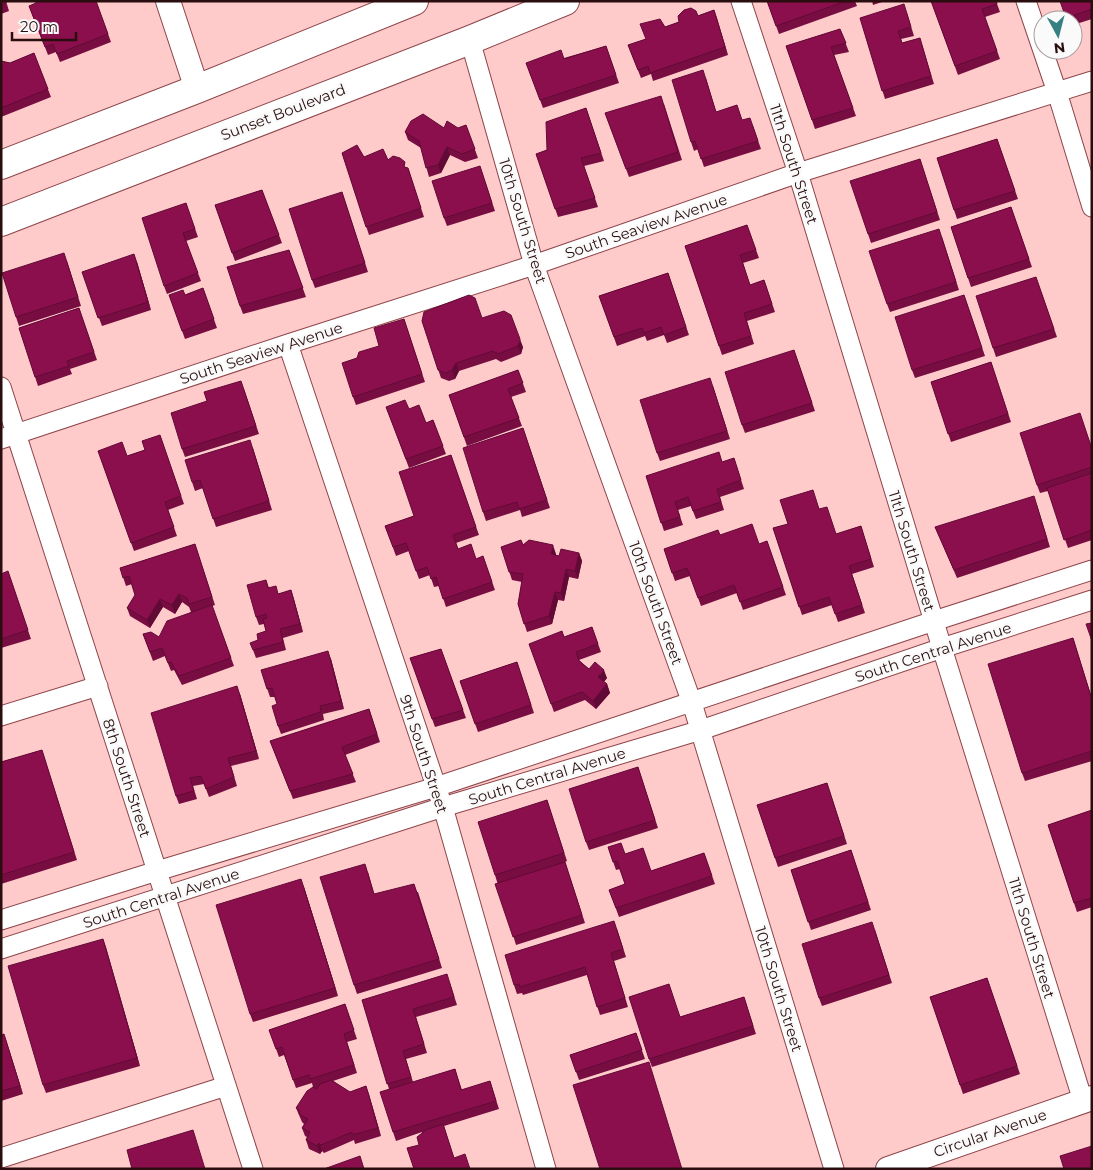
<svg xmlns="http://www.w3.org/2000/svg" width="1093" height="1170" viewBox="0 0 1093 1170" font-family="Montserrat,sans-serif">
  <rect width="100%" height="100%" fill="#fecaca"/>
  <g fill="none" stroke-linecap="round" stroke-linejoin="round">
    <g stroke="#8e4549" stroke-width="21">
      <path id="minor" d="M741,1L798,173L942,648L1083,1101
        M1026,1L1057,92L1092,207
        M470,40L534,265L692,703L834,1169
        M288,344L443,807L546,1169
        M1,387L253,1169
        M1,439L288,344L534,265L798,173L1092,81
        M1,716L98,686
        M1,920L157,871L436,787L934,621L1092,570
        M1,949L443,807L701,730L942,648L1092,600
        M1,1158L226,1086"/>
    </g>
    <g stroke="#8e4549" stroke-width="26">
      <path id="tertiary" d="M168,1L197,89
        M888,1169L1092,1098"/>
    </g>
    <g stroke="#8e4549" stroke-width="30">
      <path id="primary" d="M1,165L197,89L414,1
        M1,222L470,40L565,1"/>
    </g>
    <use href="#minor" stroke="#fff" stroke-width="19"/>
    <use href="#tertiary" stroke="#fff" stroke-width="24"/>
    <use href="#primary" stroke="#fff" stroke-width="28"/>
  </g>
  <path fill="#780d42" d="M1,1H6L9,11L1,14Z
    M96,1L111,42L60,62L56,52L48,55L29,6Z
    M767,1H855L857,6L779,34Z
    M872,1H885L873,5Z
    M931,1H996L1000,12L985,17L1000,59L958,75Z
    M1060,1H1092V19L1073,25V20H1067Z
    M714,10L728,55L653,81L651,74L641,78L628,45L646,39L665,27Z
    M907,13L914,36L901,39L902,43L920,38L934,84L885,99L860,18Z
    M840,29L849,52L834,55L856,116L815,129L786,46Z
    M606,46L619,83L543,108L526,63L564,58Z
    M34,53L51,97L1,117V61L10,63Z
    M706,78L716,112L742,120L753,126L761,149L704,167L698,149L694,151L691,142Z
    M664,104L682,160L629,177L605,113Z
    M586,108L604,161L584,166L598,207L558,217L536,154L547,150Z
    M466,125L478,158L465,162L450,155L441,173L429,177L421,148L408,140L405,132L444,128H458Z
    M997,139L1018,199L957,219L937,158Z
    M342,153L364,157L388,160L408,168L424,217L369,235Z
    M920,159L940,220L871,243L868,234Z
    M480,166L495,211L447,226L444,218Z
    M262,190L282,243L235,261L215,205Z
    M342,192L368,272L315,288L312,280Z
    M186,203L198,237L186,241L201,281L167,294L164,286Z
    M1011,207L1032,267L971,287L951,227Z
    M747,225L759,258L743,263L750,285L764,280L775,312L747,321L754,344L722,355L685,246Z
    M942,237L959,290L890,312L887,304Z
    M289,250L306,297L243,314L240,306Z
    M67,261L81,306L19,326L16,317Z
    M137,262L151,310L102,326L82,272Z
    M668,273L689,335L667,343L664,335L647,341L645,336L617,346L599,296Z
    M1036,277L1057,337L996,357L993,348Z
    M203,288L217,328L185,339L169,295H185Z
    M964,295L985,356L915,378L912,370Z
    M79,308L97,360L70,369L72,374L38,386L19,328Z
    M482,318L523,347L521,354L501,362L496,359L459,371L455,379L449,381L441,378L422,321Z
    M404,319L425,382L356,405L353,397L357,358L379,346Z
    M794,350L815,411L745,433L742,425Z
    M991,362L1011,422L951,442L931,382Z
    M518,370L526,392L511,397L522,426L467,446L449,395Z
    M713,386L730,439L660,461L657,453Z
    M244,389L259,434L185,457L182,449Z
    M386,407L409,409L426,423L433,420L446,454L409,468Z
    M523,428L550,508L522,517L520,510L486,521L483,512Z
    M160,435L184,504L168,510L177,536L134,551L98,451L127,456L145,450Z
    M253,448L272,510L216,527L203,488L195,491L192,482Z
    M1092,448V540L1068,548L1048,491L1040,493L1037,485Z
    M451,455L479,535L456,543L458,549L476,559L483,556L495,590L446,607L439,586L434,587L430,575L419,579L409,551L396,556L385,526L414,516Z
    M734,458L744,489L720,497L724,510L696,519L691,506L678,510L683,525L664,531L646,476L723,462Z
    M1037,505L1050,547L957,578L935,527Z
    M819,509L836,534L861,526L874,567L852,574L865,613L838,622L832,605L802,615L773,528L788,524Z
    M720,535L759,544L767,541L786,595L743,610L737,593L701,606L690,576L675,581L664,549Z
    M195,544L215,605L212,606L234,666L182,685L174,670L171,671L165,656L153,661L143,634L159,637L191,612L189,607L182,602L175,614L163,607L150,628L130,616L127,608L135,595L132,584L126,586L120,568Z
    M523,545L556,554V555L559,556L579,553L582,561L578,579L569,577L564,601L558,600L552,624L527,632L518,604L522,582L512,580L501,547Z
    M1,574L11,580L31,639L1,648Z
    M266,580L269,588L279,594L291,590L303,632L283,638L286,650L256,658L253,650L258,640L266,631L264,624L259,625L256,617Z
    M592,627L601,652L579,660L589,669L607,678L604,682L607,684L610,693L596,709L585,700L554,712L529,644L564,637Z
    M1073,638L1092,698V761L1025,781L1022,773Z
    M441,649L466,718L435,727L410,658Z
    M331,659L344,709L323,714L324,720L281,734L278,726L277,704L275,697H270L261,670Z
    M517,662L534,713L478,732L460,681Z
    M240,694L259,759L231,766L237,786L209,797L204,784L193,786L197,799L179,804L176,796Z
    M369,709L380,742L345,755L356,782L293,799L270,741Z
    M42,750L77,860L1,884V762Z
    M638,767L658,828L589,850L586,842Z
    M827,783L847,844L778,867L757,805Z
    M547,800L567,861L565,862L585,923L516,945L495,875Z
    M1092,810V907L1077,912L1048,825Z
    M608,847L625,854L651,871L704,853L715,884L619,917L609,890L625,884L620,869L616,870Z
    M851,850L871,910L811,930L791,870Z
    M368,872L374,894L418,892L442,968L357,994L354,985Z
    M304,887L338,996L253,1022L250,1014Z
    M617,929L626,957L614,961L628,1007L600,1015L587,975L523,995L522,993L517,994L514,985Z
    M875,930L892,983L822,1006L819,998Z
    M103,939L140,1066L46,1093L43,1085Z
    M987,978L1020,1074L963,1094L930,997Z
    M450,983L457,1005L416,1017L427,1053L406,1059L413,1082L455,1069L462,1090L490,1081L499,1109L444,1126L454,1158L470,1169L419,1145L422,1132L396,1141L393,1132L389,1089L362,1000Z
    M744,997L756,1034L652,1067L649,1059L680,1017Z
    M345,1004L357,1039L347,1042L357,1073L333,1081L350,1092L366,1086L381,1136L355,1144L354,1140L324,1153L322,1151L320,1154L309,1149L306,1140L307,1137L305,1136L302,1128L304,1124L302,1122L296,1108L313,1087L312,1083L296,1088L284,1055L279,1057L269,1030Z
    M636,1033L645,1059L579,1080L570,1055Z
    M4,1034L23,1094L1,1101V1035Z"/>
  <path fill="#620a36" d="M714,10L717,18L728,55L725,47Z
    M447,147L450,155L441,173L438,165Z
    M134,254L137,262L151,310L148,302Z
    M520,339L523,347L521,354L518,346Z
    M456,363L459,371L455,379L452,370Z
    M553,545L556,554L554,563L551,554Z
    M579,553L582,561L578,579L575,571Z
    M566,569L569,577L564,601L561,593Z
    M291,590L294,599L303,632L300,624Z
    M555,592L558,600L552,624L549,616Z
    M179,594L182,602L175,614L172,605Z
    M160,599L163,607L150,628L147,620Z
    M328,651L331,659L344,709L341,701Z
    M604,670L607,678L601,685L598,677Z
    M607,684L610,693L596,709L593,701Z
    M237,686L240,694L259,759L256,751Z
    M301,879L304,887L338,996L335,988Z
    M103,939L106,947L140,1066L137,1058Z
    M4,1034L7,1043L23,1094L20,1086Z
    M366,1086L369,1094L381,1136L378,1128Z
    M319,1143L322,1151L320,1154L317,1146Z"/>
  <path fill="#8c0f4d" stroke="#620a36" d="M1,1H6V3L1,5Z
    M36,1H96L108,34L57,54L53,44L45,47L29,6L36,3Z
    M767,1H846L776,26Z
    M931,1H996L997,4L982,9L997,51L955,66Z
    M1060,1H1092V9L1066,18Z
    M904,4L911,27L898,31L902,43L920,38L931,76L882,91L860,18Z
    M691,8L696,11L698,16L714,10L725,47L650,73L648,66L638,70L628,45L646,39L640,24L660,19L665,27L679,22L678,16L684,10Z
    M840,29L846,43L831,47L853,108L812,120L786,46Z
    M606,46L616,75L540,100L526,63L561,50L564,59Z
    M34,53L48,89L1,108V61L10,63Z
    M703,70L716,112L737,105L742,120L750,118L758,141L701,159L695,141L691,142L672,80Z
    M661,96L678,152L626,169L605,113Z
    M586,108L601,153L581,158L595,198L555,209L536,154L547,150L546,122Z
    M423,114L444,128L447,121L458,128L466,125L475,149L462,154L447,147L438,165L426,168L419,141L405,132L411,121Z
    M997,139L1015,191L954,210L937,158Z
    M357,145L364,157L383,149L388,160L393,156L400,158L405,162L404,167L408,168L421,208L366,227L342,153Z
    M920,159L937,212L868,234L850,181Z
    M480,166L492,203L444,218L432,181Z
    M262,190L279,235L232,253L215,205Z
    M342,192L365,263L312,280L289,209Z
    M186,203L195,229L183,233L198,273L164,286L142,218Z
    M1011,207L1029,259L968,278L951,227Z
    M747,225L756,250L740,255L750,285L764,280L772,304L744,313L751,336L719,346L685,246Z
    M939,229L956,282L887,304L869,251Z
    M289,250L303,288L240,306L227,267Z
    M64,253L78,297L16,317L2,273Z
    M134,254L148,302L98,318L82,272Z
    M668,273L686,327L664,335L661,327L644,333L642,328L614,337L599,296Z
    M1036,277L1054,329L993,348L976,296Z
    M203,288L214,319L182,331L169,295L183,290L185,295Z
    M469,295L475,298L482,318L504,311L511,315L520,339L518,346L498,354L493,351L456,363L452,370L446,373L438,370L422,321L424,312Z
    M964,295L982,348L912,370L895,317Z
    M79,308L94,352L67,361L69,366L35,377L19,328Z
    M404,319L422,374L353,397L342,363L357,358L359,352L379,346L374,328Z
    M794,350L812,403L742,425L725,372Z
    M991,362L1008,414L948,434L931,382Z
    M518,370L523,383L508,389L519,418L464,437L449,395Z
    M710,378L727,431L657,453L640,400Z
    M241,381L256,426L182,449L171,413L207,401L204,392Z
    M405,400L409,409L419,405L426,423L433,420L443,446L406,459L386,407Z
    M1080,413L1092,449V467L1037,485L1020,433Z
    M523,428L547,500L519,509L517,502L483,512L463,448Z
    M160,435L181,496L165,502L174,527L131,543L98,451L122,442L127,456L145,450L142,441Z
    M250,440L269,501L213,519L200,480L192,482L185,460Z
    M719,452L722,462L734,458L741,480L717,489L721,502L693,511L688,497L675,502L680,517L661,523L646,476Z
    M451,455L476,527L453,535L458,549L471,544L476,559L483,556L492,582L443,599L436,577L431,579L427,567L416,571L406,543L393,547L385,526L414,516L399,472Z
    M1092,473V530L1064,540L1047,488Z
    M813,490L819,509L827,507L836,534L861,526L871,559L849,566L862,605L835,614L829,597L799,607L773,528L788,524L780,500Z
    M1034,496L1047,539L954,570L935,527Z
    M752,524L759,544L767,541L783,587L740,602L734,585L698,598L687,568L672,573L664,549L718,530L720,535Z
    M521,540L523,545L529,540L553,545L551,554L559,556L561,549L579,553L575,571L566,569L561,593L555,592L549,616L524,624L518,604L523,574L509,572L501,547Z
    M195,544L212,597L189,604L187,598L179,594L172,605L160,599L147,620L127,608L135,595L129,576L123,578L120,568Z
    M8,571L28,630L1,639V574Z
    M266,580L268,588L276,586L278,594L291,590L300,624L280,629L283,642L253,650L250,643L258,640L257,634L266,631L263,619L267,618L266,614L256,617L247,585Z
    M212,605L231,658L179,676L171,662L168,663L162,648L150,652L143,634L151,632L159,637L167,621Z
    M1092,623V641L1086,624Z
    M592,627L598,644L576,652L579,661L589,669L595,662L604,670L598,677L607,684L593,701L582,692L551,704L529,644L562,631L564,637Z
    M1073,638L1092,700V751L1022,773L988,664Z
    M441,649L463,710L432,719L410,658Z
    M328,651L341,701L320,706L321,712L278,726L272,706L277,704L272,688L267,689L261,670Z
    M517,662L531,705L475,724L460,681Z
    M237,686L256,751L228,758L234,777L206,789L201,776L190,778L194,791L176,796L151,713Z
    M369,709L377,734L342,747L353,774L290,791L270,741Z
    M42,750L74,852L1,875V762Z
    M638,767L655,820L586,842L569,789Z
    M827,783L844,836L775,858L757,805Z
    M547,800L564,853L495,875L478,822Z
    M1092,810V898L1074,903L1048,825Z
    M621,843L625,854L643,848L651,871L704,853L712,876L616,908L609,890L625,884L617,861L613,862L608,847Z
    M851,850L868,902L808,922L791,870Z
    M565,862L582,915L513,937L495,884Z
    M365,864L374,894L414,884L439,959L354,985L320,877Z
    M301,879L335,988L250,1014L216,905Z
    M614,921L623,949L611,953L625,998L597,1007L585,967L520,987L519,984L514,985L505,955Z
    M872,922L889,975L819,998L802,944Z
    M103,939L137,1058L43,1085L8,966Z
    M447,974L454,997L413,1009L424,1044L403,1051L411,1077L387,1084L362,1000Z
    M987,978L1017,1066L960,1085L930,997Z
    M669,984L680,1017L744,997L753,1026L649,1059L629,997Z
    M345,1004L354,1030L344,1034L354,1065L310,1079L309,1075L293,1080L282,1047L276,1049L269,1030Z
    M636,1033L642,1050L576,1072L570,1055Z
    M4,1034L20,1086L1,1091V1035Z
    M649,1062L682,1169H600L573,1085Z
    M455,1069L461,1090L490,1081L496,1101L393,1132L380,1092Z
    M331,1080L350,1092L366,1086L378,1128L352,1135V1132L321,1145L319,1143L317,1146L306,1140L310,1132L302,1128L308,1119L299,1114L300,1111L296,1108L307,1091L313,1087L317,1089L320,1084Z
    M443,1124L454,1158L465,1154L470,1169H414L407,1148L419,1145L417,1137L426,1130Z
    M193,1130L205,1169H132L127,1150Z
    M1092,1146V1169H1064L1060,1156Z
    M360,1156L364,1169H324Z"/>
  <g text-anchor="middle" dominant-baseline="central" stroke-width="5" stroke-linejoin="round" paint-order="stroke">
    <g font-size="15" fill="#2a0d0f" stroke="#f9faf9">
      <text transform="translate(283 112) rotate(-21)">Sunset Boulevard</text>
      <text transform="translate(794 164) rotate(72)">11th South Street</text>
      <text transform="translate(523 221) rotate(73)">10th South Street</text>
      <text transform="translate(646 226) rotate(-19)">South Seaview Avenue</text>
      <text transform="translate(261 353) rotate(-18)">South Seaview Avenue</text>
      <text transform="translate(912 551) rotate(73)">11th South Street</text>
      <text transform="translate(656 603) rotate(70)">10th South Street</text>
      <text transform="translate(933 652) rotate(-18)">South Central Avenue</text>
      <text transform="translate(424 754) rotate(72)">9th South Street</text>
      <text transform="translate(547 776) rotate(-17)">South Central Avenue</text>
      <text transform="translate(127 778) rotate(72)">8th South Street</text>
      <text transform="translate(161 898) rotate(-18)">South Central Avenue</text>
      <text transform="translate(1032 938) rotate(73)">11th South Street</text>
      <text transform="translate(779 989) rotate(73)">10th South Street</text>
      <text transform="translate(990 1133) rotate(-19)">Circular Avenue</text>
    </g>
  </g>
  <rect width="1093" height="1170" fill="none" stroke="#2a0d0f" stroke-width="5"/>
  <g transform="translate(1058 35) rotate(173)"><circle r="24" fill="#f9faf9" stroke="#a69b9b"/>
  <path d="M0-4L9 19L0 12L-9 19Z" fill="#378082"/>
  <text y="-8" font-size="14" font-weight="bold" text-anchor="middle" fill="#2a0d0f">N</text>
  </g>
  <path d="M12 32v8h64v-8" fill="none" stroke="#2a0d0f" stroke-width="2.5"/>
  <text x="20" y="32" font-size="15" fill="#2a0d0f" stroke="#f9faf9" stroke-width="4" paint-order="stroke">20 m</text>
</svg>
